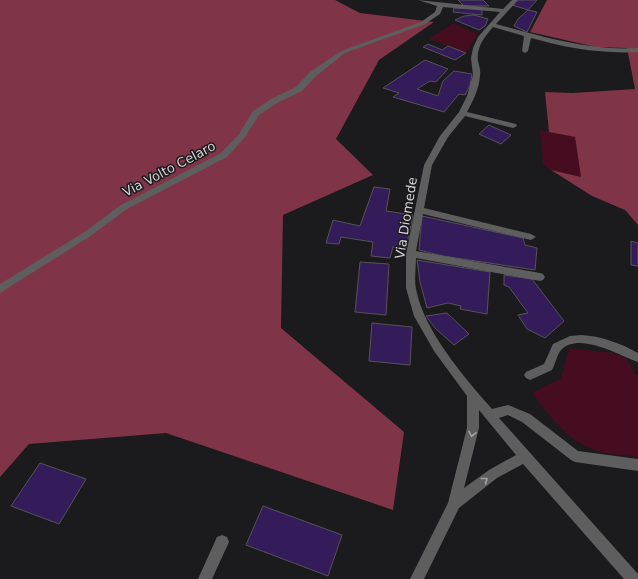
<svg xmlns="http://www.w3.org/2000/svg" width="638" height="579" viewBox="0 0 638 579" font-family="'DejaVu Sans',sans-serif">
  <rect width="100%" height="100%" fill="#1b1a1c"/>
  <path fill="#460c1f" d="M453,23L478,34L466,53L429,39Z
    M540,130L575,137L581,177L550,170L543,165Z
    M569,348L614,353L627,359L635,374L638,375V457C624,455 608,455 595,450C566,440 550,417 532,393L561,378Z"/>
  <path fill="#803447" d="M0,0H335L360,13L434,22L379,60L336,139L373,175L283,215L281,328L404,432L393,510L166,433L29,444L0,477Z
    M547,0H638V225L625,210L592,196L551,170L581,177L575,137L549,132L545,92L573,93L635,89L627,48L596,47L530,32Z"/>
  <path fill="#341c5b" stroke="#545456" d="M458,0H483L489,6H464Z
    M518,0H537L528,10L512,5Z
    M454,8L482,9V15L453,12Z
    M528,10L537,12L527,32L514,26L518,19Z
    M474,15L488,19L485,26L479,30L455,20L464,16Z
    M428,44L442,50L448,46L466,53L455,60L423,47Z
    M425,60L448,69L436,82L430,81L417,89L438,96L443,81L454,71L472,74L470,85L465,95L459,94L444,112L393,97L399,93L383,88Z
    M489,125L511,135L501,144L479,134Z
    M374,187L390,189L386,211L413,215L406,249L393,247L390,258L371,256L373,242L341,237L339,244L326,243L333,220L360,226Z
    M422,216L523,238L525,245L537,248L535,270L443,256L419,250Z
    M631,241L638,243V266L631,265Z
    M417,260L490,272L487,314L460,309L461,306L448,303L427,308L420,282Z
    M360,262L389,264L386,315L355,312Z
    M504,275L532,279L564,321L545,338L527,329L518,315L528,313L509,287L504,285Z
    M447,313L469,334L454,345L435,328L426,316Z
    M372,323L412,327L410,365L369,361Z
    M40,463L86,479L59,524L11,506Z
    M263,506L342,535L328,576L246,545Z"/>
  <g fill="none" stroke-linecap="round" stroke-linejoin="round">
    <path fill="#5f5e5e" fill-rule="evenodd" d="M418,0L503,9L512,0H518L496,24C544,37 589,51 638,48V52C601,54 567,48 531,38L528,51L525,53L522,51L524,36L493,27C485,36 476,47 478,61C479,65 481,71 480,76C479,89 473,101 467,112L516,124L517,126L513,128L465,116L448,137L432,165L424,208L531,234L536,237L531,240L423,214L416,251L540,273L543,274L545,277L543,280L540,281L416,258C416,268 414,279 416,289C424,331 464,377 492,409L508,405L530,414L578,451L638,459V471L575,462L571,460L522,422L508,415L499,418L638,574V579H624L523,464L497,478L459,508L424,579H410L448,503L467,428V396L434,351L414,316L406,288V254L424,165L440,136L459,112L467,96L473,75L471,58L473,48L478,37L500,12L443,7L440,14L425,24L345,53L316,76L302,91L279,102L259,115L245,137L227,157L127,209L89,237L0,293V284L83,233L121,205L221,153L239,134L253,111L273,98L296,87L310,72L341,51L421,22L435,12L437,6ZM479,410L516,455L489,470L464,488L479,428Z
      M581,335C601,336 620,343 638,353V362C620,356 579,331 561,350C557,355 555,365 552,370L530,380L526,378L524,375L526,372L544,364L553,344L570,336Z
      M222,535L227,537L229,542L212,579H198L217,537Z"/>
  </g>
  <defs><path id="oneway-chevron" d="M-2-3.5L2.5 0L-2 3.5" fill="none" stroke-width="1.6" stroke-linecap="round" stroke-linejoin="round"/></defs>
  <g stroke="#a5a4a5">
    <use href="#oneway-chevron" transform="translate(472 434) rotate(102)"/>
    <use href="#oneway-chevron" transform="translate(485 480) rotate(-38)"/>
  </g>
  <g text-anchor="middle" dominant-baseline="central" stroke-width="3" stroke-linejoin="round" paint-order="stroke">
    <g font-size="13" fill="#d3d2d4" stroke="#1b1a1c">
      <text transform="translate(169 169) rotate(-28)">Via Volto Celaro</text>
      <text transform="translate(406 218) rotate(-81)">Via Diomede</text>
    </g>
  </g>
</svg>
